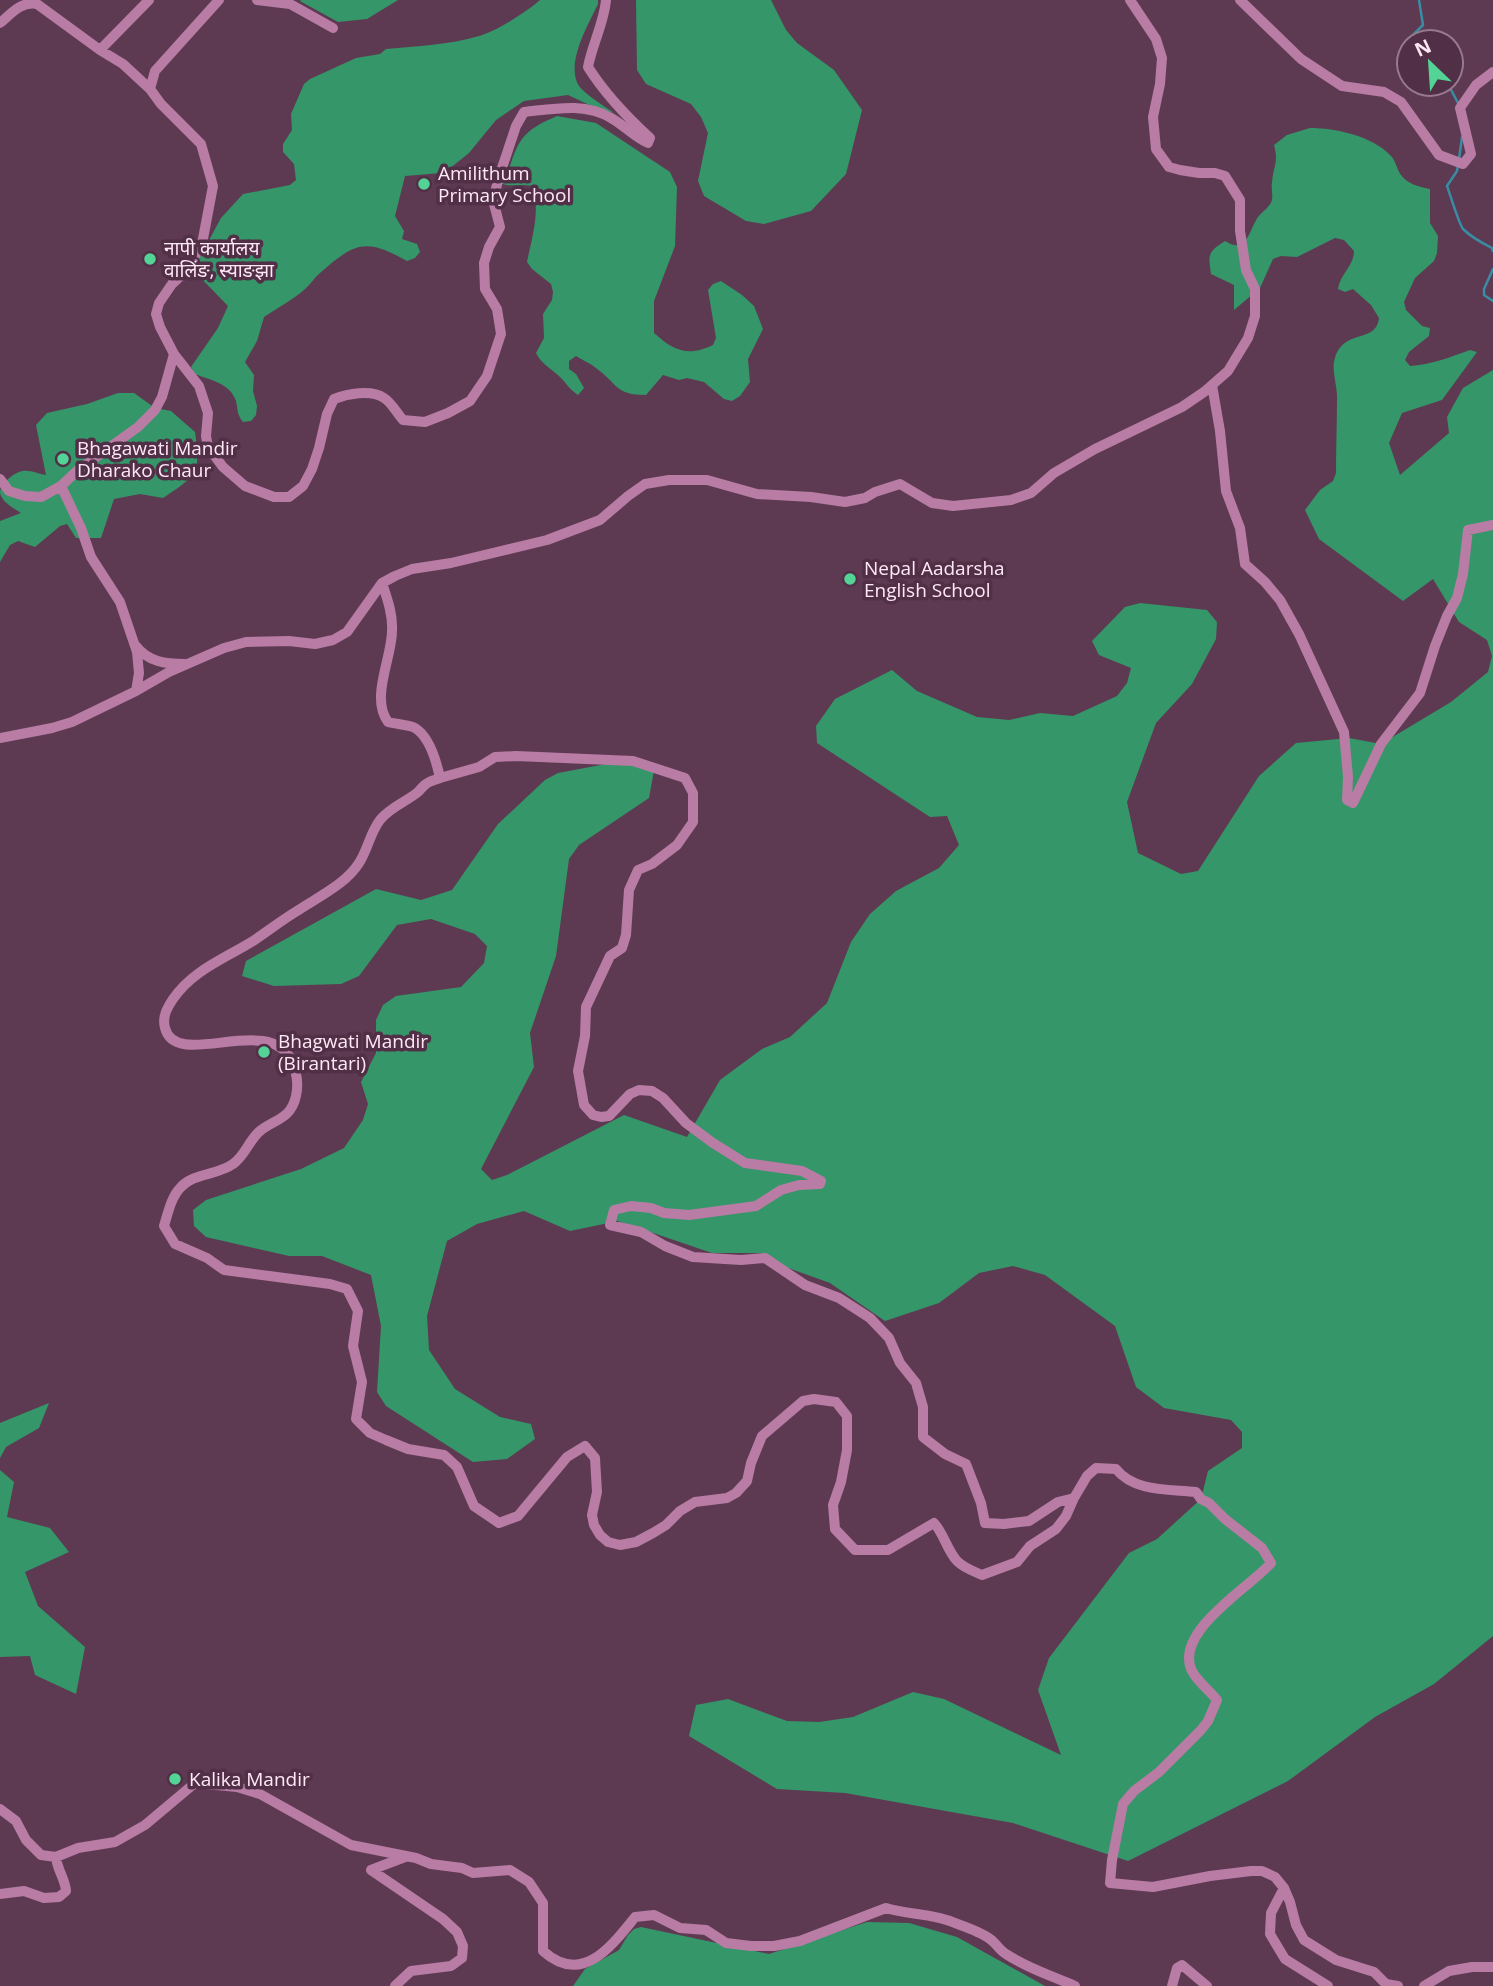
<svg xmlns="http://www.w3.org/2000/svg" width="1493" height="1986" viewBox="0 0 1493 1986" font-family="'Open Sans','Noto Sans Devanagari',sans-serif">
  <rect width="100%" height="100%" fill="#5d3a52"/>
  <path fill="#359669" d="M301,0H398L367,19L338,22L300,1Z
    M540,0H598V4C588,25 565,64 579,86C586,95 604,106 614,113L598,109L568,95L524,101L496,120L469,153L449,169L441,173L405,176L395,216L404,231L402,239L417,244L420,252L415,258L407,261C366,238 355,242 320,273C314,278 310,285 305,289C293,300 277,308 264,317L257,341L245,362L254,375L253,391L257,406L256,415L251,421L243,422C237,415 238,410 236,401C230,383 210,380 195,374L191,367L218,328L228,306L193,270L221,218L243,194L290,185L296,180L294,164L283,152V144L292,130L291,114L304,84L310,79L356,58L380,54L386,49C417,46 449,45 479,36C495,32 528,11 540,0Z
    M636,0H771L786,30L797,43L834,70L862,110L846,174L811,211L764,224L746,221L704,196L698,181L708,133L701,117L691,104L646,84L637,70Z
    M557,116L596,123L670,172L677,187L675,246L654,301V333C674,351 688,357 713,345L716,338L708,290L713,284L721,281L742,295L754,306L763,329L748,359L750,382L740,396L732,401L724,399L704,382L687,378L679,380L663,375L646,395C615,395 618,384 596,368C590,363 582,360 576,356L569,361V369L576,374L584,388L578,395C570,390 567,384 561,378C552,369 541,364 536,353L544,338L543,314L552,300L553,292L551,284L532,269L527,262C532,237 541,210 532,186C521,183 510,188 501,183C507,176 508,171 511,163C520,134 530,128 557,116Z
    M1310,128C1335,128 1373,136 1391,156C1396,161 1397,170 1401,175C1407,184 1420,187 1430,189V223L1438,236L1437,253L1434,261L1415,278L1404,302L1406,310L1422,326L1430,328L1429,336L1409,352L1405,360L1410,366C1431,365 1450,357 1470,350L1477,352L1442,400L1402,413L1389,443L1400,475L1449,433L1447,417L1463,388L1493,370V1636L1434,1684L1375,1717L1288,1781L1128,1861L1013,1823L845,1793L777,1789L689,1736L696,1705L728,1699L787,1721L819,1722L853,1717L913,1692L944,1699L1061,1755L1038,1690L1049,1658L1129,1553L1157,1539L1201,1499L1208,1471L1242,1448V1432L1231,1420L1164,1408L1136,1387L1115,1326L1045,1275L1013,1266L979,1273L939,1303L885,1321L830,1283L780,1265L763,1253H712L618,1221L570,1231L524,1211L477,1224L447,1241L427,1316L429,1350L455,1389L500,1417L531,1424L535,1439L507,1459L473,1462L386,1406L377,1392L381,1326L371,1275L322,1256H289L206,1237L194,1226L193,1210L206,1200L301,1169L344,1148L363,1120L368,1104L361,1082L376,1053V1020L383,1005L396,996L461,987L484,963L487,946L475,934L431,919L397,925L359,976L341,984L274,986L242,976L246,961L376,889L421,900L452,890L498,824L545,780L558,773L606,764L655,765L649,798L579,845L569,859L556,956L530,1033L534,1067L481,1169L492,1180L507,1175L624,1115L687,1137L720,1080L762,1049L790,1037L827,1003L851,942L870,914L896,891L939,868L959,845L947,816L930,817L817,743L816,726L835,699L892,670L917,691L977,717L1009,720L1040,713L1073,716L1117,696L1127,683L1131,668L1099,655L1092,641L1125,607L1140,603L1207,610L1217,622L1216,639L1192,684L1156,723L1127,802L1138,853L1181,874L1198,871L1259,776L1296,743L1349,738L1381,744L1451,702L1488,672L1492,656L1487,640L1459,622L1433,579L1403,601L1319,539L1305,510L1320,490L1333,481L1336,473C1336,447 1337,422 1337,396C1337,385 1331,369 1335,358C1344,328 1376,344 1379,318L1371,305L1353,289L1345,292L1338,289C1340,274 1354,266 1354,251L1344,240L1335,238L1297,257L1281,256L1273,259L1260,288L1234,310V285L1211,274C1208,254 1208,252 1225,241C1247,255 1249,230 1258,217C1263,211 1270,207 1272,200C1273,194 1271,188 1272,183C1273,167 1279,162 1274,145L1287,135Z
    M118,393H134L155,408L171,411L195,432C201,474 197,475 163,498L140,494L114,499L101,538H76L67,524L60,526L35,547L18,541L10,545L0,562V521L21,513C13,508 2,502 0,493C0,483 15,472 23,471C30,470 39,474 46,475L36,425L47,413L87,404Z
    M49,1403L39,1428L6,1447L0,1458V1423Z
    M0,1470L14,1482L7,1517L50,1528L69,1552L25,1572L38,1606L85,1647L76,1694L35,1675L30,1656L0,1657Z
    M867,1922L909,1923L957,1937L1045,1986H573L585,1969L619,1950L628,1935L634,1929L641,1927L769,1954Z"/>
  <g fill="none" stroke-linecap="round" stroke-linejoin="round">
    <path stroke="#398ca3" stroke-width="2.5" d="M1412,42V36L1423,25L1419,0
      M1448,84L1458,103
      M1459,159L1462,137
      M1458,165L1457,171L1447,186C1450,194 1459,224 1463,229C1471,237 1482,243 1492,248L1493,251
      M1493,269L1484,289V295L1493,301"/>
    <path stroke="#b87ca5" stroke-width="10" d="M257,0L290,4L333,28
      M1240,0L1301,59L1342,86L1384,92L1401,102L1439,155L1463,164L1471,154L1460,108L1476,85L1493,72
      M0,23C11,14 21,1 37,4L100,50L123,64L150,89L161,104L201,144L213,186L202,244L186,271L172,284L159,303L156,314L160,327L174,354L199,386L208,413L206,436L208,447L223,467L245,486L274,497H289L303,486L312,469L319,448L327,414L334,399C347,394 371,389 384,398C391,402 397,413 403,420L425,422L448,413L470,401L487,376L501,334L497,309L485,289L484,263L489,247L500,227L493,200L499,177L516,126L524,112C553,109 585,102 611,118C624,125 634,137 648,143L650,138C627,117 605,94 588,67C592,45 604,23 606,0
      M100,50L149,0
      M150,89L155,71L219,0
      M1212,385L1220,431L1226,491L1240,528L1245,564L1265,582L1280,600L1299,634L1344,732L1348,777L1347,800L1353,803L1381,744L1420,693L1435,646L1447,616L1457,598L1463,574L1468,530L1493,525
      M0,479L9,491L25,496L41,497L61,486L78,470L138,427L155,410L162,397L174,354
      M61,486L81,528L91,557L120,602L137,652L139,673L136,691
      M382,583C387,598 393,614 392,631C392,658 370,698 388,722C395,724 410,725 415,728C430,737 437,764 440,778C435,780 429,781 426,784C423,786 421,789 418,792C406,802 390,807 380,820C370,833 368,849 359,863C346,884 318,897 297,911C282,920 268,931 253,941C224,959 193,970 173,999C167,1008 162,1017 165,1028C176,1071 269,1012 292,1061C297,1073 299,1083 296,1096C291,1119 275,1119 260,1131C249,1140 245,1156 233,1164C218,1175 194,1173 181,1187C171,1197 168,1213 164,1226L175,1244L207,1258L224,1270L330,1284L347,1289L358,1311L353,1346L362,1382L356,1419L370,1433L386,1440L408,1449L444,1455L457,1467L474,1506L499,1523L518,1516L567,1457L585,1446L595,1458L597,1492L592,1515L594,1525L600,1535L608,1542L620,1545L636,1542L653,1533L666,1525L680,1511L695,1502L727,1498L736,1493L747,1481L751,1463L762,1436L803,1401L814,1399L836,1402L847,1416V1450L841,1482L833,1505L835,1529L855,1550H888L934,1523C944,1534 947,1550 957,1561C964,1568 973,1571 982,1575L1017,1562L1030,1546L1056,1529L1066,1516L1074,1498L1087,1476L1096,1468L1116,1469C1134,1492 1169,1489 1196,1492L1201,1499L1209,1503L1225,1519L1262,1548L1271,1563C1249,1588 1173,1632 1192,1671C1197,1681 1210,1691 1217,1700L1208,1721L1201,1730L1159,1772L1134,1791L1123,1804L1112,1860L1110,1883L1153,1887L1210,1876L1251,1871H1262L1275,1877L1284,1888L1290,1902L1296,1925L1304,1940L1336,1960L1374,1972L1386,1984L1398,1986
      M136,646C148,662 166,664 185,664
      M0,738L52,728L72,722L136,691L169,672L224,648L246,642L289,641L315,644L333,640L347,632L382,583L395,576L412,569L451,563L547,540L600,520L628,496L645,484L669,480H707L757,494L811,497L845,502L865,498L875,492L900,484L932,503L953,506L1011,500L1031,493L1054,473L1095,449L1182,407L1204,392L1228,371L1248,338L1255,316V289L1246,270L1240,231V200L1225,176L1215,173H1199L1180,170L1169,167L1156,149L1153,117L1160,84L1162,58L1156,39L1130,0
      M440,778L479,767L495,757L516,756L633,761L685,778L693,793V822L677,845L652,864L638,870L629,890L626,935L622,948L610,956L586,1007L585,1036L578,1071L584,1105L593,1115L601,1117L609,1116L630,1094L639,1090L652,1091L663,1098L686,1123L713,1143L745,1163L802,1171L821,1181L820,1184L799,1185L781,1190L756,1206L689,1215L664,1213L651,1208L631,1206L614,1210L610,1225L641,1232L665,1246L693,1257L741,1260L765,1258L805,1285L839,1298L870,1318L889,1338L900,1363L916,1383L923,1407V1437L945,1454L966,1464L981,1503L985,1523L1004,1524L1029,1521L1058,1502L1074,1498
      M0,1809L16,1821L26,1840L41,1855L56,1857L78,1848L115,1842L145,1825L195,1783L237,1787L260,1794L351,1845L416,1858L431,1864L462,1868L473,1873L510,1870L529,1882L543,1903V1951C582,1986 611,1947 635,1917L654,1915L680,1928L706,1930L726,1943L751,1946H774L800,1941L886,1908C908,1915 933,1913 955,1923C966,1927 981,1932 990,1939C996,1943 999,1950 1006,1954C1027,1968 1052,1976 1075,1986
      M1284,1888L1271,1913L1270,1934L1285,1959L1328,1986
      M0,1894L24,1891L44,1898L59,1897L66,1891C65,1878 57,1870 56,1857
      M395,1986L411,1971L451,1966L462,1958L463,1946L457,1932L443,1919L371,1870L405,1857
      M1172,1986L1177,1968L1182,1965L1207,1986
      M1424,1986L1449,1971L1472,1967H1493"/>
  </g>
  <g fill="#54d396" stroke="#512f47" stroke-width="2.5">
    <circle cx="424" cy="184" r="7"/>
    <circle cx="150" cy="259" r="7"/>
    <circle cx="63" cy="459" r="7"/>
    <circle cx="850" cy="579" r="7"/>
    <circle cx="264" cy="1052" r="7"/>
    <circle cx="175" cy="1779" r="7"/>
  </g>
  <g text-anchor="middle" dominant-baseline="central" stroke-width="7" stroke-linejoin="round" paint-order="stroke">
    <g font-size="19" fill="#ffe8f6" stroke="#512f47" text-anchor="start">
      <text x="438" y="173">Amilithum<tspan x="438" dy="22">Primary School</tspan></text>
      <text x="164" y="248">नापी कार्यालय<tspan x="164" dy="22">वालिंङ, स्याङझा</tspan></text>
      <text x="77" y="448">Bhagawati Mandir<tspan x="77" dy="22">Dharako Chaur</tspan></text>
      <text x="864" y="568">Nepal Aadarsha<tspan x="864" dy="22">English School</tspan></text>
      <text x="278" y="1041">Bhagwati Mandir<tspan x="278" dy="22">(Birantari)</tspan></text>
      <text x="189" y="1779">Kalika Mandir</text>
    </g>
  </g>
  <g transform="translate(1430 63) rotate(335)"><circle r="33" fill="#512f47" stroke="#97798d" stroke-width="2"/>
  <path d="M0-5L12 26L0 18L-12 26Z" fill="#54d396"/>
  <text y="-10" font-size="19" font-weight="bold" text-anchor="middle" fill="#ffe8f6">N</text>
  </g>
</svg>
